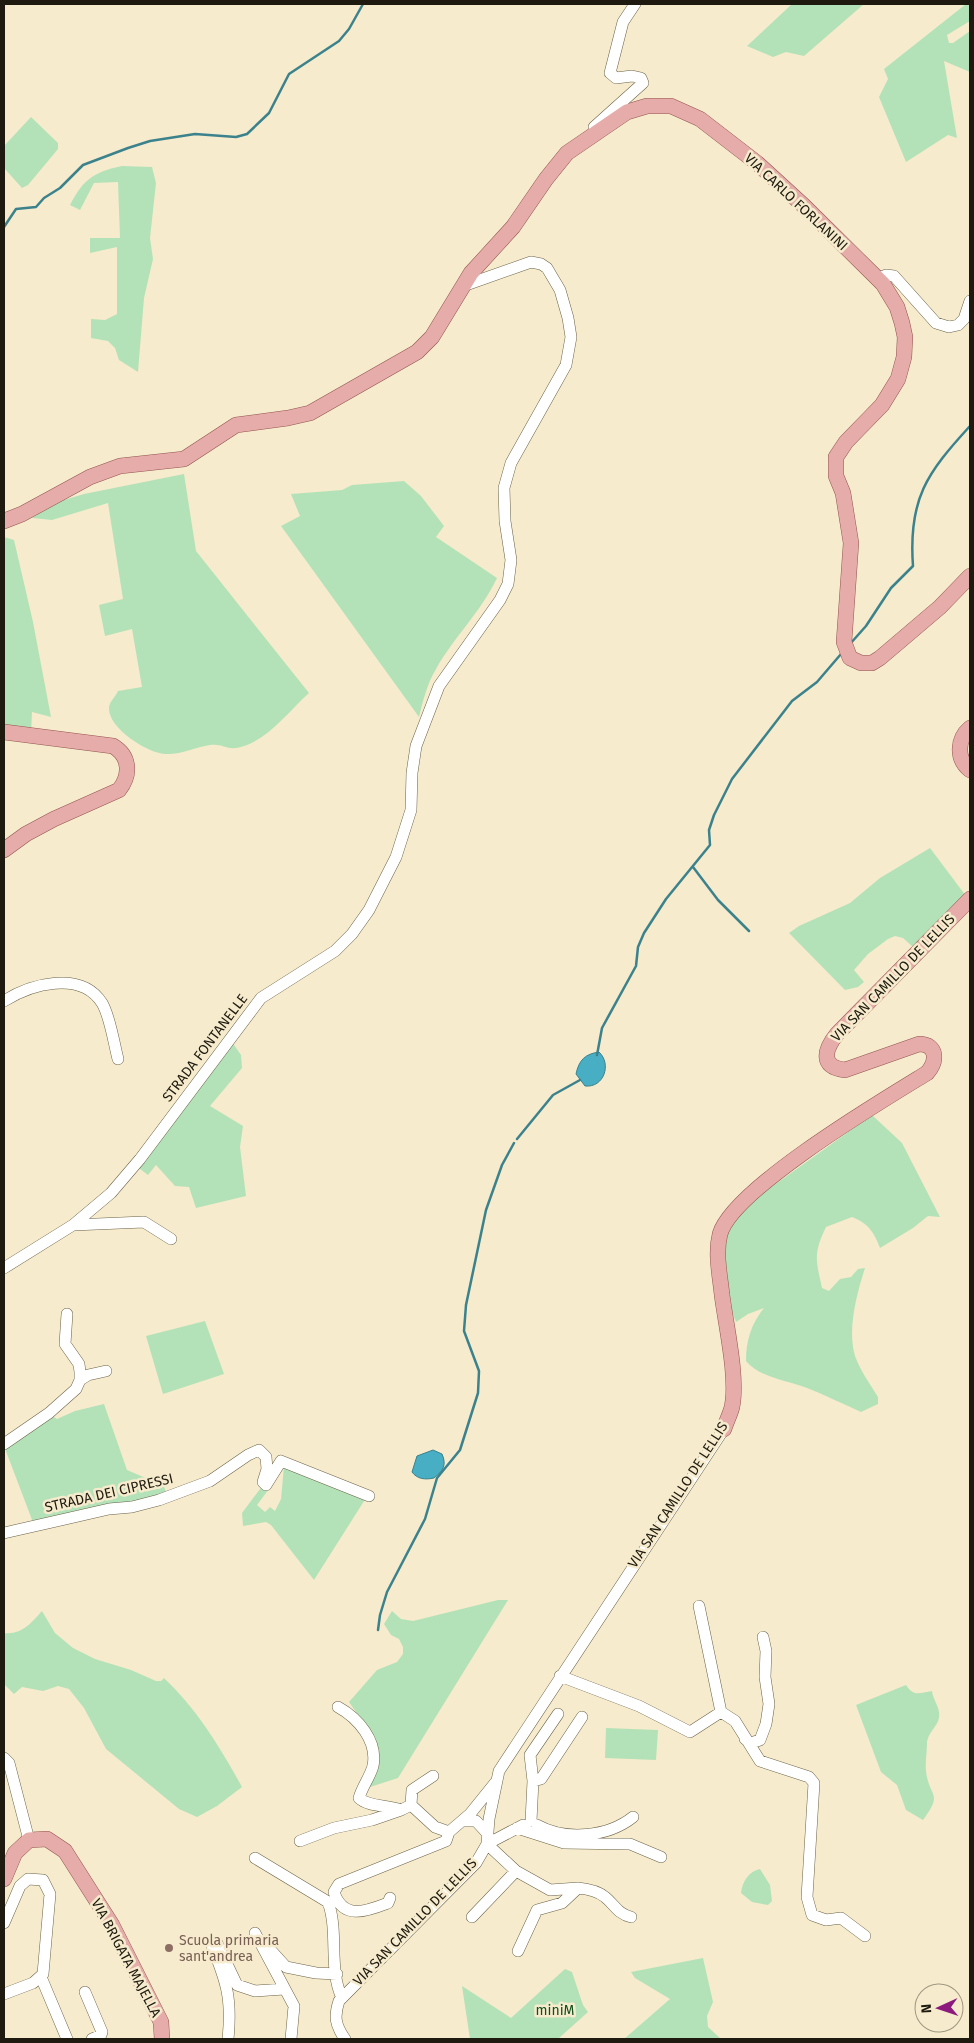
<svg xmlns="http://www.w3.org/2000/svg" width="974" height="2043" viewBox="0 0 974 2043" font-family="'Fira Sans',sans-serif">
  <rect width="100%" height="100%" fill="#f6ebcd"/>
  <path fill="#b4e2b8" d="M792,4H864L804,56L786,52L773,57L747,46Z
    M966,4H970V21L947,35L949,43H953L970,31V72L944,61L957,138L948,135L906,162L879,97L888,79L884,69Z
    M31,117L58,143V149L28,185L22,188L4,168V146Z
    M122,166L152,167L156,183L150,238L153,259L144,298L138,372L119,360L115,348L108,341L91,338V319L105,320L117,314V247L90,253V238H120L118,182L94,183L80,210L70,205C83,180 93,172 122,166Z
    M184,474L196,551L309,693C290,710 272,735 247,745C226,753 226,743 210,745C195,747 181,755 165,754C147,753 108,728 109,708C109,702 116,696 118,691L142,687L132,629L105,636L99,605L123,599L108,503L52,520L32,518L57,502L84,494Z
    M404,481L421,496L444,526L436,537L497,578C481,612 454,637 436,669C427,684 423,701 419,717L281,526L300,516L291,494L342,490L352,485Z
    M4,537L14,540L33,622L51,717L32,712L31,734L4,729Z
    M930,848L966,896L913,947L903,938L895,936L888,939L868,954L854,970L864,982L858,987L845,990L789,933L799,926L850,903L880,878Z
    M232,1042L241,1055L242,1068L210,1106L243,1126L240,1147L246,1196L196,1208L189,1187L175,1186L156,1165L148,1175L136,1166Z
    M872,1115L902,1143L940,1217L928,1216L913,1228L880,1248C874,1232 868,1223 852,1217L826,1227C813,1254 816,1260 822,1288L829,1291L840,1279L851,1277L858,1269L865,1268C857,1293 847,1329 855,1356C860,1370 870,1384 878,1397V1404L861,1412C843,1404 825,1395 807,1388C786,1380 760,1378 746,1361C746,1341 751,1324 764,1308L748,1314L736,1322C725,1295 717,1256 729,1227C732,1221 738,1214 742,1208Z
    M205,1321L224,1374L163,1394L146,1336Z
    M104,1404L127,1470L148,1479L160,1475L167,1495L34,1525L4,1446L49,1414L57,1419L75,1411Z
    M284,1466L366,1498L314,1580L271,1525L266,1522L243,1526L242,1513L263,1485L269,1489L257,1505L265,1512L270,1507L275,1511L281,1499Z
    M498,1600H508L398,1778L367,1788L375,1774L363,1722L349,1702L377,1670L397,1662L403,1654V1647L399,1639L391,1635L384,1624L392,1611L401,1619L413,1621Z
    M42,1611L55,1633L73,1648L95,1659L131,1670L156,1681H161L164,1678C197,1709 220,1747 242,1787L217,1806L197,1817L179,1809L106,1749L84,1708L69,1689L58,1686L43,1691L22,1687L14,1694L4,1684V1633C22,1635 31,1623 42,1611Z
    M906,1685C914,1697 919,1693 932,1691C933,1699 938,1705 939,1712C941,1726 927,1731 927,1744C927,1752 925,1763 926,1771C929,1798 944,1792 923,1820L906,1810L897,1785L881,1772L856,1705Z
    M606,1728L658,1730L656,1760L605,1758Z
    M760,1869L770,1885L772,1901L768,1905L752,1902L741,1893C742,1882 749,1871 760,1869Z
    M703,1958L713,2002L707,2016L708,2027L721,2039H624L670,1999L635,1978L631,1972Z
    M565,1969L572,1972L583,2005L588,2012L558,2039H470L462,1986L511,2018Z"/>
  <path fill="#48aec3" stroke="#3b828d" d="M599,1052C612,1064 604,1088 585,1086L576,1074C579,1060 585,1054 599,1052Z
    M433,1450L442,1454C447,1465 443,1471 434,1478C425,1480 417,1479 412,1472L417,1456Z"/>
  <g fill="none" stroke-linecap="round" stroke-linejoin="round">
    <path stroke="#3b828d" stroke-width="2.5" d="M4,227L16,209L36,207L44,198L60,188L83,165L128,148L150,141L195,134L236,137L247,134L269,113L289,74L339,41L349,29L363,4
      M850,644L866,626L891,588L913,566C908,499 927,473 970,426
      M693,867L718,900L749,931
      M597,1055L602,1028L636,966L638,947L644,933L666,899L710,845L709,830L714,815L732,779L792,701L817,682L841,654
      M517,1139L553,1095L580,1080
      M378,1630L380,1615L387,1592L425,1519L437,1478L460,1450L478,1393L479,1371L464,1331L466,1305L486,1210L502,1165L514,1143"/>
    <g stroke="#6b6247" stroke-width="12">
      <path id="minor" d="M594,127L643,83L641,78L632,76L616,78L610,73L623,22L635,4
        M876,279L886,275L894,276L936,323L949,327L958,325L964,319L970,301
        M4,1001C31,984 81,970 102,1003C110,1016 114,1044 118,1059
        M73,1225L111,1193L140,1159L261,998L335,951L352,934L369,910L396,857L411,810L412,773L416,746L439,686L500,600L508,584L511,560L505,521L504,488L511,463L566,365L571,337L568,318L560,290L547,268L541,264L531,262L463,286
        M4,1268L73,1225L144,1222L171,1239
        M80,1380L88,1375L106,1371
        M4,1444L49,1413L76,1389L80,1380V1372L79,1364L65,1344L67,1314
        M4,1533L109,1509L132,1507L159,1500L210,1481L248,1455L259,1450L266,1457L267,1469L263,1482L266,1485L281,1461L369,1496
        M699,1606L721,1712
        M560,1676L639,1706L690,1732L721,1712L735,1721L760,1761L809,1777L814,1783L807,1897L812,1915L826,1920L841,1918L865,1936
        M338,1707C358,1718 378,1741 373,1766C370,1777 362,1787 359,1798C368,1807 388,1805 401,1810L411,1805L412,1790L433,1776
        M745,1739L751,1743L760,1740L766,1724L769,1704L765,1677L766,1651L763,1637
        M4,1758L9,1763L29,1840
        M533,1781L541,1779L582,1717
        M411,1805L435,1827L449,1832
        M462,1821H476L487,1833
        M531,1821L533,1781L530,1755L558,1714
        M537,1825C566,1841 608,1837 633,1817
        M517,1828L564,1843L630,1844L661,1857
        M300,1841L334,1828L372,1820L401,1810
        M487,1844L516,1871L550,1890L578,1888L562,1903L537,1910L518,1951
        M487,1844L523,1825
        M255,1858L328,1902C339,1932 328,1968 342,1998
        M578,1888C588,1889 598,1891 605,1897C615,1905 618,1914 631,1917
        M390,1898L388,1903C367,1911 343,1921 334,1892L339,1884L446,1841L449,1832L470,1814L495,1783
        M472,1917L516,1871
        M4,1923L20,1886L28,1879L43,1880L50,1894L43,1974L33,1983L4,1994
        M255,1933L294,2006L291,2039
        M266,1945L286,1967L316,1973L337,1974
        M41,1977L67,2039
        M85,1992L102,2032L101,2035L92,2039
        M228,2039C232,1999 227,1983 212,1946L217,1943L237,1985L255,1991L284,1989
        M345,2039C335,2025 334,2016 339,2001L476,1863L487,1844L489,1819L499,1771L724,1429"/>
    </g>
    <g stroke="#94544f" stroke-width="16">
      <path id="major" d="M4,521L22,514L90,477L120,466L184,459L236,425L288,418L310,413L417,352L432,337L471,273L513,227L546,179L567,153L627,112L647,106H671L700,119L757,163L804,206L883,284L897,307L902,323L905,337L904,357L898,379L882,405L846,442L836,457V476L843,493L851,543L844,642L850,658L861,663H872L880,658L940,607L970,576
        M970,728C957,739 956,759 970,770
        M4,732L113,746C130,756 131,775 119,790L54,819L26,834L4,850
        M724,1429C726,1422 730,1415 732,1407C738,1378 726,1326 722,1295C720,1275 715,1254 720,1234C733,1189 883,1100 927,1073C937,1062 938,1044 919,1044L845,1070C820,1067 824,1050 837,1034L970,899
        M4,1879L15,1853L29,1840L47,1839L65,1851L112,1925L161,2022L162,2039"/>
    </g>
    <use href="#minor" stroke="#fff" stroke-width="11"/>
    <use href="#major" stroke="#e5acaa" stroke-width="15"/>
  </g>
  <circle fill="#8d6e63" stroke="#f6ebcd" stroke-width="2" cx="169" cy="1948" r="5"/>
  <g text-anchor="middle" dominant-baseline="central" stroke-width="5" stroke-linejoin="round" paint-order="stroke">
    <g font-size="14" fill="#1e1a0f" stroke="#f6ebcd">
      <text transform="translate(796 202) rotate(43)">VIA CARLO FORLANINI</text>
      <text transform="translate(893 978) rotate(-46)">VIA SAN CAMILLO DE LELLIS</text>
      <text transform="translate(205 1048) rotate(-53)">STRADA FONTANELLE</text>
      <text transform="translate(109 1493) rotate(-13)">STRADA DEI CIPRESSI</text>
      <text transform="translate(678 1495) rotate(-57)">VIA SAN CAMILLO DE LELLIS</text>
      <text transform="translate(415 1922) rotate(-46)">VIA SAN CAMILLO DE LELLIS</text>
      <text transform="translate(126 1958) rotate(62)">VIA BRIGATA MAJELLA</text>
    </g>
    <g font-size="14" fill="#785e54" stroke="#f6ebcd" text-anchor="start">
      <text x="179" y="1940">Scuola primaria<tspan x="179" dy="16">sant'andrea</tspan></text>
    </g>
    <g font-size="14" fill="#0f501e" stroke="#f6ebcd">
      <text x="555" y="2010">miniM</text>
    </g>
  </g>
  <rect width="974" height="2043" fill="none" stroke="#1e1a0f" stroke-width="10"/>
  <g transform="translate(939 2008) rotate(267)"><circle r="24" fill="#f6ebcd" stroke="#a09781"/>
  <path d="M0-4L9 19L0 12L-9 19Z" fill="#8d1b7d"/>
  <text y="-8" font-size="14" font-weight="bold" text-anchor="middle" fill="#1e1a0f">N</text>
  </g>
</svg>
